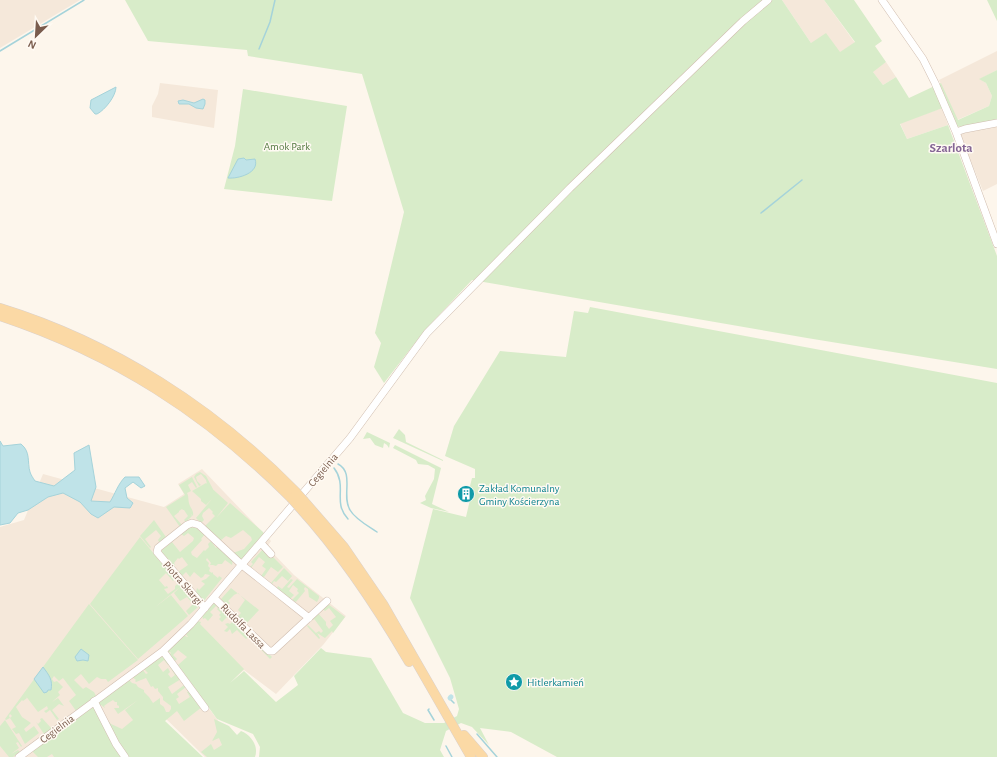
<svg xmlns="http://www.w3.org/2000/svg" width="997" height="757" viewBox="0 0 997 757" font-family="'Alegreya Sans',sans-serif">
  <rect width="100%" height="100%" fill="#fdf6ec"/>
  <path fill="#f5e8da" d="M0,0H80L0,48Z
    M782,0H824L855,43L840,53L811,43Z
    M997,51V70L980,79L986,83L992,96L989,106L957,120L939,80Z
    M886,62L896,77L883,85L872,71Z
    M160,83L218,90L214,128L152,117V106L158,94Z
    M942,108L948,125L907,139L900,123Z
    M997,121V184L983,191L957,127Z
    M202,469L271,541L267,547L294,575L346,616L323,645L276,694L244,670L224,687L199,656L182,672L245,757H205L157,710L97,757H0V527L24,520L43,474L164,507L184,494L178,484Z"/>
  <path fill="#d8ecc9" d="M125,0H782L811,43L826,33L840,52L855,42L824,0H854L882,41L875,46L886,62L873,72L883,85L896,77L909,98L941,83L958,120L989,106L992,96L986,83L979,79L997,70V121L957,127L948,106L900,124L907,139L948,125L997,256V369L807,338L472,280L425,330L384,383L374,367L381,343L375,333L404,212L362,74L248,56L247,50L148,41Z
    M987,0H997V21Z
    M243,89L347,106L332,201L224,189L235,146Z
    M590,307L997,383V757H557L511,732L480,728L489,745L472,727L461,723L446,731L440,750L444,757H259L260,747L253,734L217,719L178,665L187,657L178,650L173,655L177,659L174,662L169,655L171,653L170,652L168,653L167,651L184,635L187,637H188L185,633L197,621L201,622L200,624L244,669L230,683L244,671L276,702L298,685L294,676L321,648L326,652L371,658L403,713L425,723H444L457,716L459,709L450,678L410,598L433,509L466,517L472,491L469,490L472,478H475V469L445,456L454,426L500,351L566,357L574,311L588,313Z
    M399,429L405,435L406,442L443,460V461L393,438Z
    M367,432L390,443L389,448L387,445L384,443L383,448L375,445L370,438L363,439Z
    M395,445L441,468L432,504L449,512L431,508L420,503L426,500L425,496L434,479L435,469L428,465L418,464L416,460L393,448Z
    M200,472L206,476L214,491L207,484L206,480L201,474L196,477L197,481L201,485L199,486L194,477L196,474Z
    M192,477L197,487L196,488L192,482L188,485L191,491L187,493C189,497 188,499 189,503C190,508 194,510 193,516L191,514L192,516L186,522L184,520L188,516L184,510H183L182,509L179,511V512L174,516L182,525L180,527L166,507L185,495L179,485Z
    M206,483L228,503L216,518L230,503L263,532L264,534L241,561L233,553L244,549L252,540L251,537L243,530L231,538L226,536L220,541L205,526L215,516L212,513L213,512L209,508L203,513L202,516L204,520L201,523L196,518L212,499L206,505L201,501V499L192,491Z
    M154,520L166,537L160,544L158,540L161,536L156,530L145,539L151,547L150,548L140,536Z
    M190,527L197,528L205,534L201,539L202,540L191,552L192,555L197,558L204,550L205,551L209,547L208,544L211,541L216,548L218,546L233,559L232,565L225,560L222,564H218L216,566L213,565H210L211,563L207,558L206,560L209,563L208,566L210,568L209,571L212,573L213,572V574L218,578L219,576L222,578L203,602L196,592L197,588L199,590L205,584L201,581L206,579L210,575L205,574L203,577L201,578L194,572L190,577L186,572L182,576L178,572L188,565L182,557L179,559L178,558L174,563L175,565L174,568L162,553V550L172,542L180,552L193,541L194,538L188,533L184,536L181,534Z
    M140,537L175,579L173,581L166,573L159,580L165,587L167,586L168,588L164,589L168,594L175,589V586L179,583L198,607L189,615L186,611L193,604L187,597L180,601L174,593L180,587L154,608L171,595L188,616L173,629L172,628L173,629L138,659L90,604Z
    M264,548L283,567L278,572L271,567L264,577L261,576L266,569L262,566L265,562L259,557L251,568L250,567L253,564L251,562Z
    M284,568L292,576L288,581L282,576L276,582L274,581L272,584L271,583Z
    M291,579L293,580L287,587L289,588L297,579L319,596V598L317,602L309,597L308,589L305,587L304,589L305,591L295,603L296,602L292,600L299,593L297,591L298,589L293,585L289,591L294,595L290,599L277,588L278,586L282,589Z
    M231,588L259,610L245,625L237,617L241,613L238,610L245,600L238,593L234,595L228,601L230,603L227,606L221,599Z
    M213,602L218,603L272,657L270,659L249,637L246,639L237,630L232,634L230,629L227,632L224,631L228,627L225,624L228,623L230,624L233,621L228,616L222,622L219,619L221,617L219,615L221,613L217,609L218,608L216,606L210,612L213,615L208,621L205,618L203,619L202,615Z
    M89,604L138,660L108,682L106,679H101L97,677L89,684L81,674L74,680L83,689L86,687L94,692L96,696L76,711L74,708L79,704L74,708L69,701L76,695L63,678L59,681L54,676L52,679L54,682L57,681L63,687L58,692L60,695L52,702L58,698L64,706L59,704L52,710L49,706L59,719L57,720L50,710L46,713L44,711L48,709L47,706L38,712L25,695L27,698L23,701L22,700L16,707L22,717L31,723L24,729L26,732L34,726L39,733L25,744L19,733L16,734L12,729L16,727L10,718L12,716L10,714L9,716L10,718L6,720L5,719Z
    M328,604L345,617L333,633L332,631L325,638L317,633L320,638L319,639L307,626L308,625L316,633L319,631L321,633L323,631L315,620V619L314,620L311,618L317,612L326,622V625L329,629L333,625L330,621L336,617L329,608L325,611L322,608Z
    M161,655L170,664L168,665L164,660L158,665L163,672L168,668L170,672L168,674L171,678L175,675L170,667H172L181,679L168,687L172,694L184,685L186,687L177,694L179,697L176,699L179,704L190,697L187,692L190,690L202,707L184,721L177,711L165,721L203,757H54L52,754L47,757H38L32,751L94,705L111,724L122,729L133,720L125,710L138,700L118,714L114,708H119V706L117,705V702H115L113,700L108,703L104,706L105,708L101,705L99,706L97,702L128,679L132,683L136,684L138,687L144,690V692L149,697L153,703L160,698V704L164,707L166,712H169L171,709V706L163,700V697L158,691V688L155,689L153,686L151,687L146,678L136,682L135,681L136,680L132,677L142,669L146,674L148,673L143,668Z
    M42,718L52,729L44,734L36,722L38,724L41,721L40,719Z
    M214,719L229,726L237,735L241,731C251,735 259,746 255,757H207L201,752L211,744L214,750L222,745L219,738L212,741L217,732Z
    M5,720L22,746L21,747L18,742L16,743L19,748L11,754L18,750L20,752L13,757H9L0,746V726Z"/>
  <path fill="#bfe3e8" stroke="#a5d3da" d="M116,87C116,96 105,110 97,114H95L90,108L91,100Z
    M203,99L205,100V104L203,109L196,108L189,104H179L178,101L183,100L194,103Z
    M244,158L246,160L255,159C260,173 238,179 228,178L238,159Z
    M0,441L3,446L21,444C31,452 27,462 30,472C31,475 33,478 35,481L54,486L75,470L74,453L89,445L96,487L91,501L110,502C115,494 118,484 125,477H139L145,486L141,488L133,482L125,488L127,498L133,503L130,508L114,507L98,518L91,514L80,502L63,493L48,497L28,510L18,513L10,523L0,525Z
    M81,649L89,655L88,661L83,660L77,661L75,657Z
    M43,667C49,675 53,680 51,690H48L47,692L44,693L34,679Z"/>
  <g fill="none" stroke-linecap="round" stroke-linejoin="round">
    <path stroke="#a5d3da" stroke-width="1.5" d="M259,49L270,22L275,0
      M0,51L84,0
      M761,213L802,180
      M338,464C355,473 341,496 350,510C355,519 368,526 377,532
      M334,468C348,486 332,502 348,519
      M449,698L454,703
      M429,709L428,710L434,720
      M477,734L497,757
      M446,746L452,757"/>
    <path stroke="#bfe3e8" stroke-width="5" d="M450,698L451,697"/>
    <g stroke="#d1beb0" stroke-width="8">
      <path id="minor" d="M882,0L923,59L935,83L956,132L997,244
        M956,132L965,129L997,123
        M261,543L271,554
        M214,598L269,651H273L327,601
        M205,608L157,552L158,548L187,525L192,523L199,525L242,565L309,618
        M163,651L205,708
        M94,701L116,744L125,757
        M19,757L163,651L191,624L350,438L427,333L570,188L743,21L768,0"/>
    </g>
    <g stroke="#dad1cd" stroke-width="10">
      <path id="major" d="M0,308C113,343 214,408 296,492
        M0,316C114,354 206,413 291,498
        M304,501L344,547L383,604L471,757
        M299,507C342,554 377,607 409,662
        M464,735L483,757"/>
    </g>
    <use href="#minor" stroke="#fff" stroke-width="7"/>
    <use href="#major" stroke="#fbd9a5" stroke-width="9"/>
    <g stroke="#dad1cd" stroke-width="10" stroke-linecap="butt">
      <path id="major-bridge" d="M296,492L304,501
        M291,498L299,507"/>
    </g>
    <use href="#major-bridge" stroke="#fbd9a5" stroke-width="9"/>
  </g>
  <defs>
    <g id="building-disc" transform="scale(0.9)"><circle r="9.5" fill="#0f9aa8" stroke="#fffaf3"/><path d="M-4-6H4V6H1V3H-1V6H-4ZM-2.5-4.3h1.7v1.8h-1.7ZM.8-4.3h1.7v1.8H.8ZM-2.5-1h1.7V.8h-1.7ZM.8-1h1.7V.8H.8Z" fill="#fff"/></g>
    <g id="sight-disc" transform="scale(0.9)"><circle r="9.5" fill="#0f9aa8" stroke="#fffaf3"/><path d="M0-6L1.8-2.2L6-1.7L2.9 1.2L3.7 5.4L0 3.3L-3.7 5.4L-2.9 1.2L-6-1.7L-1.8-2.2Z" fill="#fff"/></g>
  </defs>
  <g fill-rule="evenodd">
    <use href="#building-disc" x="466" y="494"/>
    <use href="#sight-disc" x="514" y="682"/>
  </g>
  <g text-anchor="middle" dominant-baseline="central" stroke-width="3" stroke-linejoin="round" paint-order="stroke">
    <g font-size="11" fill="#537a41" stroke="#fffaf3">
      <text x="287" y="146">Amok Park</text>
    </g>
    <g font-size="11" fill="#7a5c4d" stroke="#fffaf3">
      <text transform="translate(323 470) rotate(-50)">Cegielnia</text>
      <text transform="translate(183 583) rotate(49)">Piotra Skargi</text>
      <text transform="translate(243 626) rotate(45)">Rudolfa Lassa</text>
      <text transform="translate(57 729) rotate(-37)">Cegielnia</text>
    </g>
    <g font-size="11" fill="#0d838f" stroke="#fffaf3" text-anchor="start">
      <text x="479" y="488">Zakład Komunalny<tspan x="479" dy="13">Gminy Kościerzyna</tspan></text>
      <text x="527" y="682">Hitlerkamień</text>
    </g>
    <g font-size="13" font-weight="bold" fill="#846695" stroke="#fffaf3">
      <text x="951" y="148">Szarlota</text>
    </g>
  </g>
  <g transform="translate(36 36) rotate(205)" stroke="#fffaf3" stroke-width="3" paint-order="stroke">
  <path d="M0-3L7 15L0 10L-7 15Z" fill="#7a5c4d"/>
  <text y="-6" font-size="11" font-weight="bold" text-anchor="middle" fill="#7a5c4d">N</text>
  </g>
</svg>
